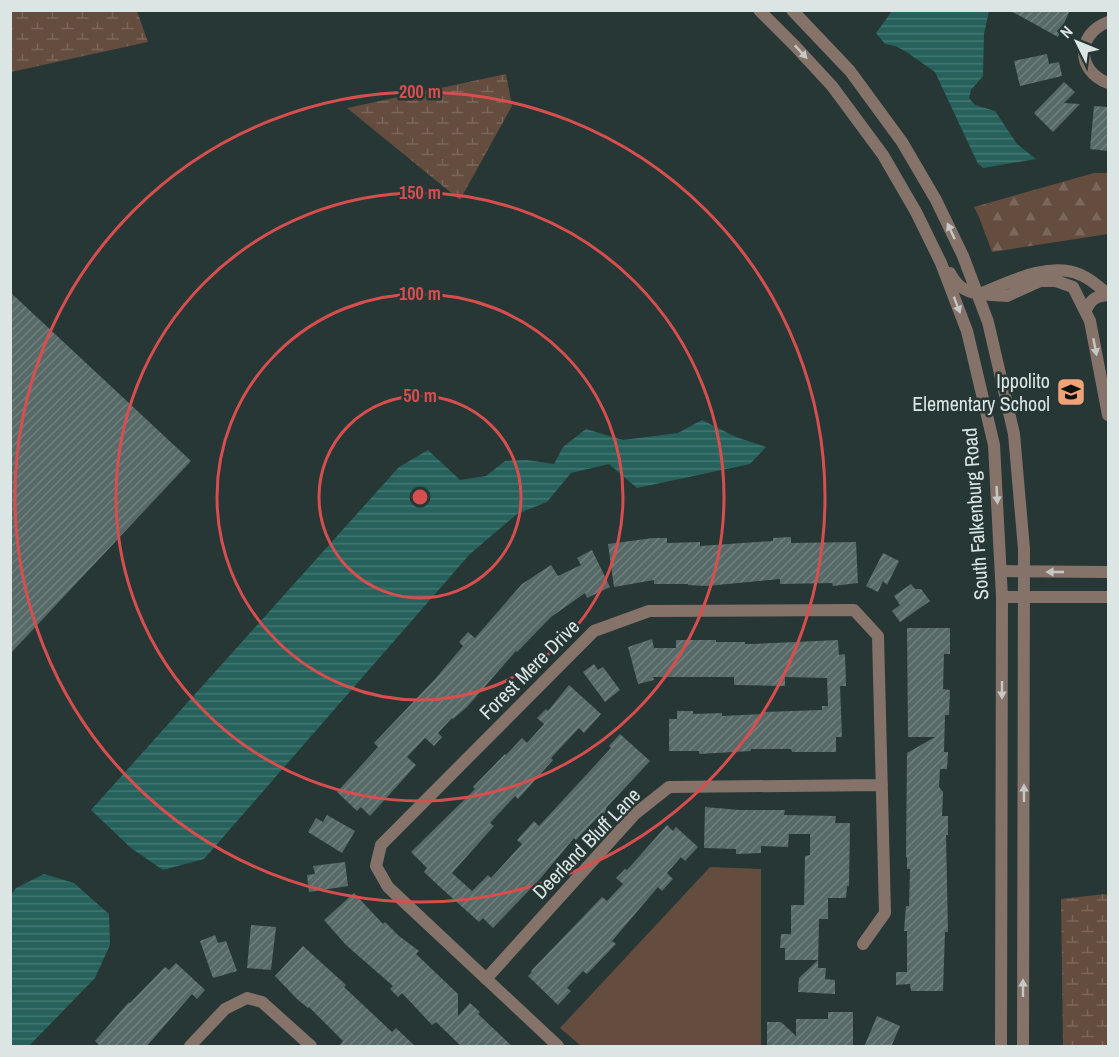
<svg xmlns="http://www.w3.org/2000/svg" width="1119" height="1057" viewBox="0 0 1119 1057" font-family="'Archivo Narrow',sans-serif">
  <defs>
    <pattern id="forest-firs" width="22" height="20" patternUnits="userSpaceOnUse" patternTransform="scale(1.5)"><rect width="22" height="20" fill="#644c3f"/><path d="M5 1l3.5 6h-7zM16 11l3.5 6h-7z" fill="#7a665b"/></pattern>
    <pattern id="wetland-marsh" width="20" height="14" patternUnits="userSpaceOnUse" patternTransform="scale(1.5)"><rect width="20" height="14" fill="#644c3f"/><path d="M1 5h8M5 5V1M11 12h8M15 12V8" fill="none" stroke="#7a665b"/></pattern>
    <pattern id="water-rules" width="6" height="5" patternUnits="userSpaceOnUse" patternTransform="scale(1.5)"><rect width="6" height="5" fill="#26615b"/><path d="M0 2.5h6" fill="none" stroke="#457872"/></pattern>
    <pattern id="building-hatch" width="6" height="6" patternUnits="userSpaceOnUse" patternTransform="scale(1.5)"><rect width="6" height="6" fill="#586a68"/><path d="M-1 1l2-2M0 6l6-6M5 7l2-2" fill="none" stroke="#6f7f7d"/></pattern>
  </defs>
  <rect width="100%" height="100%" fill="#263735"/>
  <path fill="url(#forest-firs)" d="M1094,173H1108V234L992,252L979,217L974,207Z"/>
  <path fill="url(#wetland-marsh)" d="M10,11H137L148,42L11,72Z
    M506,74L512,106L460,200L347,108Z
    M1105,894L1108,895V1046H1063L1061,899Z"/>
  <path fill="#644c3f" d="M710,867L761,869V1046H581L560,1028Z"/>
  <path fill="url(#water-rules)" d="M892,11H989L984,34L983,76L971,90L969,98L975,105L995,111L1017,144L1036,159L983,168L978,164L935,72L905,51L895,46L885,44L876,33Z
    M702,420L736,437L766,447L750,464L637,488L609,464L571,473L547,502L517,514L470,554L204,859L163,870L131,848L91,810L399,467L428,450L460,480L486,476L505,461L527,460L554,464L563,447L586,429L623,440L678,433Z
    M44,874L74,883L109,914L110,945L95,978L29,1046H11V895L16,888Z"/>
  <path fill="url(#building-hatch)" d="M1009,10H1070L1058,37Z
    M1047,54L1049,64L1059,62L1062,76L1020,86L1014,61Z
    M1064,82L1075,92L1064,103L1080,104L1053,132L1034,113Z
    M1094,106L1108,107V151L1090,149Z
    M10,292L191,461L10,654Z
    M791,537V543L856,542L858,583L833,586L832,583L780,584V579L707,586L688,585V584H654V580L614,587L608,544L653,538H667V543L700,542V546L773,541V538Z
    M592,550L610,587L587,598L585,593L551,617L517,652L516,651L467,707L453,719L452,718L438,733L442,737L434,746L425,738L407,757L416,765L370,816L361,807L357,811L337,792L378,747L374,743L436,678L463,646L459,642L468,632L475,638L522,584L551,565L558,576L581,565L577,558Z
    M883,553L899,561L887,585L883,581L878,592L866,586Z
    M911,584L915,589H921L930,601L900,622L892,611L900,605L894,596Z
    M907,628H950V654H944L943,689L950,690L949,715H945L944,752H948L947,769H940L939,787L943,792L942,816H948V835H946L948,932H945L943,991H911L910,984L896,985V972H907V931H904L906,906H909L910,869H907V857H906L907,753L935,737H908Z
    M652,639L654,648H676V640H716V642H745V644H751L838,640L839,655L845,654L846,686H840L842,737H836V752H792L791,749H751V751L699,754V751H669V719H677V711H693V714L722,713V716L763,714V712L822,710V706H828L827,678L785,677V686L734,685V677H653L654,680L638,684L628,647Z
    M594,664L598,670L603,667L620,690L605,702L583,672Z
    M569,685L601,714L584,733L579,728L551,758L553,760L518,799L515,796L490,823L494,826L452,873L472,891L488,875L491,878L522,844L517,840L534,821L539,826L611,748L609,746L620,734L650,761L606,808L607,810L599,820L597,818L576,840L574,838L540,879L493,928L483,918L479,922L441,888L424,872L427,868L411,852L464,800L475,789L473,787L505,754L506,755L522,738L527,743L544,724L537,718L546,709L548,711Z
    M705,807L739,810H785L784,815L836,816L835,823H850L849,886H847L846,898H828V919H819L818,968H826L825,979L835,980V994L798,992L799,978L818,960H785V948H780L781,934H791V905H804L805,856L810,855V834H789L788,847L761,846V853L736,854V849L704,848Z
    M327,815L355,831L342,853L308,832L316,818L323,822Z
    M667,825L673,831L676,827L698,847L685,861L681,857L667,873L673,879L662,891L658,887L612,941L616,944L587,974L583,971L567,988L571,991L558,1005L528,976L532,972L531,971L602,897L607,901L623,884L616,878L625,869L627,870Z
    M345,862L348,886L309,892L307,875L315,874L313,866Z
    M354,893L383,924L385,922L399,936L419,951L416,954L458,994V1016L470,1003L480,1012L478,1014L513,1047H462L436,1022L432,1025L402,993L398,997L390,989L393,986L346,945L324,920Z
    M251,925L276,927L271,970L247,968Z
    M215,935L218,943L226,941L237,971L213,978L200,941Z
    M303,946L346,985L344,987L392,1032L396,1028L416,1047H338L343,1041L309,1007L308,1008L298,1000L275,976Z
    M176,963L205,990L197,999L192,994L146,1047H101L95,1041L129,1002L130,1003L165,967L169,970Z
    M828,1012H853V1047H767V1022H781L796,1036V1019H828Z
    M877,1016L900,1026L891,1047H864Z"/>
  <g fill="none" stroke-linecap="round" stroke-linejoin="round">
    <path stroke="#857269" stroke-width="12" d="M1108,22C1076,34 1076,71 1108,83
      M982,293C1011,281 1051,261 1081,275C1091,279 1100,288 1108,294
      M978,294L1007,296L1040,281H1056L1073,287L1090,321L1108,415
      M1086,310C1091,299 1096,296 1108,295
      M1001,571L1108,572
      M1002,597H1108
      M486,979L635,814L669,787L882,785
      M190,1046L225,1009L247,998L262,1002L311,1046
      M558,1046L388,887L376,866L381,845L594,631L649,611L854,610L878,636L885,913L863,944"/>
    <path stroke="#857269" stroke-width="12" d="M759,10L795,46L832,86L883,155L916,212L941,263L967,331L994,445L1002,597L1001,1046
      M792,10L850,71L902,142L936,200L963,256L988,322L1014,434L1024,549L1023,1046
      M950,273C957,286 964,291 978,294"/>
  </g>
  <defs><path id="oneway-solid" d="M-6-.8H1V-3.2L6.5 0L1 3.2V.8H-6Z" transform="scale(1.5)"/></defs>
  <g fill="#c6c8c5">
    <use href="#oneway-solid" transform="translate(801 52) rotate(47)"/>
    <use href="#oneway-solid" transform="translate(951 231) rotate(-115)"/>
    <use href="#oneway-solid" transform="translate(957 305) rotate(69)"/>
    <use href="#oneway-solid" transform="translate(1095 347) rotate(79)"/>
    <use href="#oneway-solid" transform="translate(997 495) rotate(87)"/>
    <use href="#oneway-solid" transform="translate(1055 572) rotate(-180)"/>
    <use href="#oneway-solid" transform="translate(1002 690) rotate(90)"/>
    <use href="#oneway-solid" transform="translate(1024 793) rotate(-90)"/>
    <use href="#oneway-solid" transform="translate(1023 988) rotate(-90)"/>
  </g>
  <g fill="none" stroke="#d74e4e" stroke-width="3">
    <circle cx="420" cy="497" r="101"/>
    <circle cx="420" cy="497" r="203"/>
    <circle cx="420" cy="497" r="304"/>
    <circle cx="420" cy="497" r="405"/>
  </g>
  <defs>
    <g id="school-square" transform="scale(1.5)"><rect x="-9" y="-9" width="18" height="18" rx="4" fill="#f0a378" stroke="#263735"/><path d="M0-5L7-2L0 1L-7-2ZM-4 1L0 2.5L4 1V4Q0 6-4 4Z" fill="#111"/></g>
  </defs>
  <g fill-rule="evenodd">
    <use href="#school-square" x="1071" y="392"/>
  </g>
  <g text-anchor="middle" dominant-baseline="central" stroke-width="5" stroke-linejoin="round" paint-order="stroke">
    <g font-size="20" fill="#dbe5e4" stroke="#263735" text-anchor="end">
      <text x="1050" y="380">Ippolito<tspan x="1050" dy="23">Elementary School</tspan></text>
    </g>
    <g font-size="20" fill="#dbe5e4" stroke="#263735">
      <text transform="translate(975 514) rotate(-94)">South Falkenburg Road</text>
      <text transform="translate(529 669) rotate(-45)">Forest Mere Drive</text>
      <text transform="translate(586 843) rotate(-46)">Deerland Bluff Lane</text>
    </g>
  </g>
  <circle cx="420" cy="497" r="9" fill="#d74e4e" stroke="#263735" stroke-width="3"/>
  <g font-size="18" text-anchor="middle" font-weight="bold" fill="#d74e4e" stroke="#263735" stroke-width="5" stroke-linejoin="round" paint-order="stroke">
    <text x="420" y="98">200 m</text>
    <text x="420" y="199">150 m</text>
    <text x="420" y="300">100 m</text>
    <text x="420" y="402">50 m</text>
  </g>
  <rect width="1119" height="1057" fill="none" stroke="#dbe5e4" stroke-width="24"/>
  <g transform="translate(1077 42) rotate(313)" stroke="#263735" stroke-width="4.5" paint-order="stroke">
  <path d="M0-4.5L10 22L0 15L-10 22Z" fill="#dbe5e4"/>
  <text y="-9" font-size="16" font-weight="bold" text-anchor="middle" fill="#dbe5e4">N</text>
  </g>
</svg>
